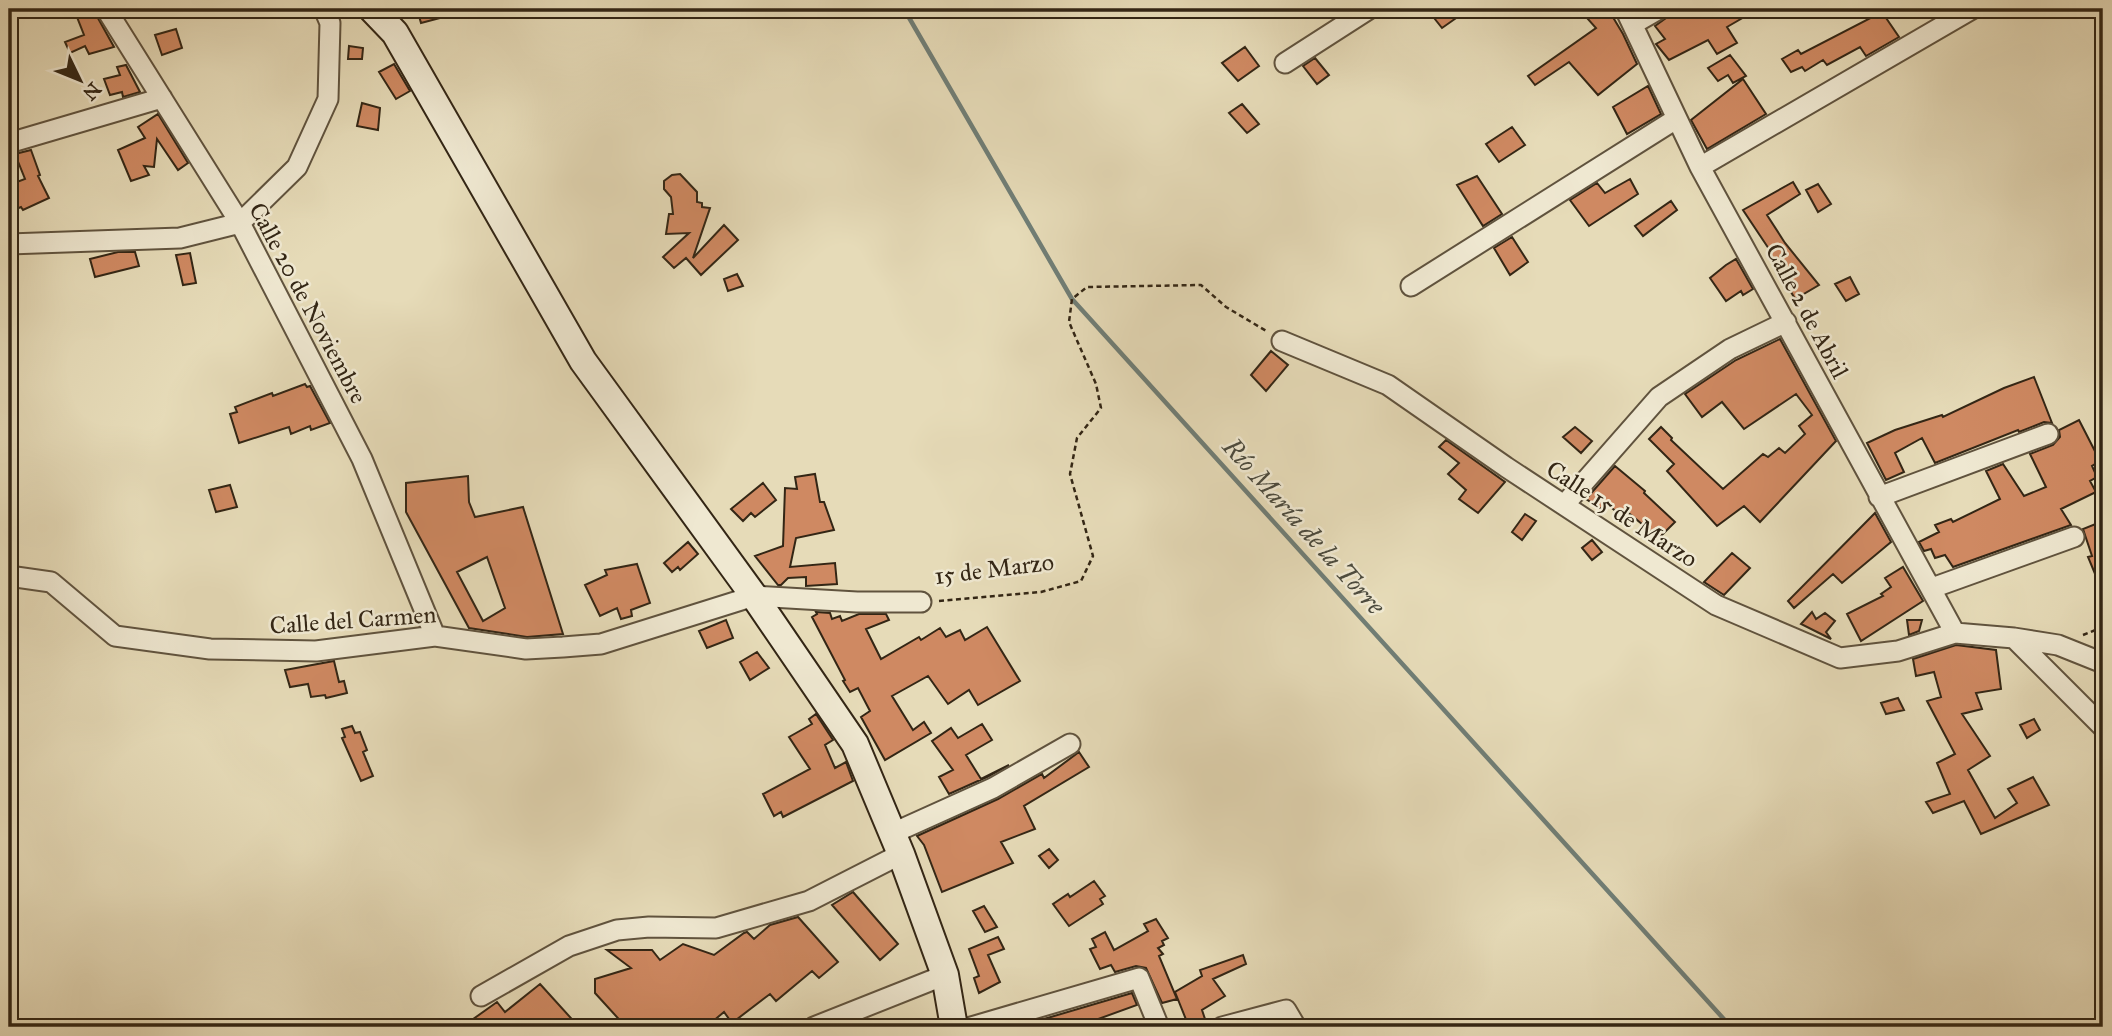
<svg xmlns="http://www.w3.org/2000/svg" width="2112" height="1036" viewBox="0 0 2112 1036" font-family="'IM FELL Great Primer',serif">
  <rect width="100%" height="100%" fill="#e6dbb8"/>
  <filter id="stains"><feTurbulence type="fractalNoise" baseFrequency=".00286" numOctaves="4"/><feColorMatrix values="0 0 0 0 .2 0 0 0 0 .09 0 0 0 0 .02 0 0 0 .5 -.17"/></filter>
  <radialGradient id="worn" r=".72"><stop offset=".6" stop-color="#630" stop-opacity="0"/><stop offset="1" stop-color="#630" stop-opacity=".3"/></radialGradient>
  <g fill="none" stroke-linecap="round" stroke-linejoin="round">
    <path stroke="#707e76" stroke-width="4.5" d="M904,9L1072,299L1731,1027"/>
  </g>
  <path fill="#cf8962" stroke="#332615" stroke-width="2" fill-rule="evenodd" d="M417,9H459V13L421,23Z
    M1427,9H1469L1442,28Z
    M1579,9H1608L1623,34L1637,64L1598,95L1569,62L1535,85L1528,76L1596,28Z
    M1671,9H1758L1727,27L1737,43L1717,54L1708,40L1669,60L1656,44L1665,39L1655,26L1669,16Z
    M94,11L114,47L89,54L85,46L70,53L65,42L84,35L77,17Z
    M1882,12L1899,37L1866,56L1860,47L1827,65L1823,60L1805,71L1802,67L1791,72L1782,59L1798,50L1801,54Z
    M176,29L182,48L162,55L155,35Z
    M349,46L363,48L362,59H348Z
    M1245,47L1259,66L1238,81L1222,63Z
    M1730,55L1746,76L1733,83L1728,75L1718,81L1708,68Z
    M1315,58L1329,75L1317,84L1303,66Z
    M394,64L410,91L396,99L379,72Z
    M126,65L140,92L123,97L122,92L110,95L104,79L120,75L117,67Z
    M1743,79L1766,114L1707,149L1691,120Z
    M1648,86L1661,114L1627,134L1613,107Z
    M362,103L380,108L378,130L357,126Z
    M1242,104L1259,124L1247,133L1229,113Z
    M158,114L188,163L178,170L157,139L154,167L144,166L149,175L131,181L118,150L145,138L138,127Z
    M1512,127L1525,145L1499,162L1486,144Z
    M31,150L40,175L38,176L49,198L23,210L21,207L9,212V185L25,179L15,154Z
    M680,174L697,192V202L702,203V207L710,208L693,258L724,225L738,240L701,275L686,258L674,268L663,257L689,233L666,234L669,214H673L671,197L664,189V181L672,175Z
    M1477,176L1502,214L1483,226L1457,185Z
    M1630,179L1638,194L1589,226L1570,200L1597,183L1605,193Z
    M1793,182L1800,194L1767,215L1785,243L1819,285L1795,299L1777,267L1778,266L1769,254L1771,252L1743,210Z
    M1818,184L1831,204L1818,212L1806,190Z
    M1671,201L1677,210L1643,236L1635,226Z
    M1512,237L1528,262L1510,275L1494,248Z
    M118,252H135L139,266L95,277L90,259Z
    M190,253L196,283L183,285L176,255Z
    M1736,259L1753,289L1743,295L1741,291L1726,301L1710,278L1726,265Z
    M737,274L743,286L728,291L724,279Z
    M1850,277L1859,294L1846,301L1835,284Z
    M1780,339L1836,441L1760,522L1744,506L1717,526L1667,471L1674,464L1649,439L1661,427L1672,438L1671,440L1723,489L1763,454L1768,457L1779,448L1785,453L1805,434L1799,426L1812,415L1796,394L1744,429L1722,402L1702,417L1685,394L1736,360Z
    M1271,351L1288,365L1266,391L1251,375Z
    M2034,377L2052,423L2044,422L2019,432L2018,430L1935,463L1922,438L1895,453L1904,472L1886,480L1867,443L1895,430L1942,415L1943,417L2004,388Z
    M305,384L307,387L310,386L330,423L311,430L310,426L291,434L289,427L239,443L230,414L237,412L235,407L272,393L273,396Z
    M2079,420L2100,461L2092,466L2097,477L2090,481L2096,492L2061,509L2071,525L1953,567L1945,555L1935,558L1931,549L1924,551L1919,542L1939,532L1935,525L1951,519L1953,522L2000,499L1986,471L2003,464L2024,496L2046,487L2030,454L2053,445L2060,437L2059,430Z
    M1575,427L1592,441L1581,453L1563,437Z
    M1446,440L1505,482L1478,513L1459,499L1466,490L1448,474L1459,463L1439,447Z
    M1615,466L1645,491L1644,493L1675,522L1659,538L1626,511L1622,516L1608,505L1603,510L1586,499Z
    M815,474L820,502H824L834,530L796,538L790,567L835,563L837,584L806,586V577L788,578L781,585H778L755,556L783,546L785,488L797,489L795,477Z
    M468,476L469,502L475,517L523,507L563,634L527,637L469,628L406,512V483ZM487,557L505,608L483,621L457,572Z
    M763,483L776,500L755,517L751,513L743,521L731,509Z
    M230,485L237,507L216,512L209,490Z
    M1875,513L1891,542L1842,583L1833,574L1794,608L1788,601Z
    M1525,514L1536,521L1522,540L1512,532Z
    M2103,521V593L2088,557L2092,556L2083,529Z
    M1592,540L1602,552L1592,560L1582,548Z
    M688,542L698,554L680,570L678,567L672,572L664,563Z
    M1732,553L1750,568L1724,595L1704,582Z
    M637,564L650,603L631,610L632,616L621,619L617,608L600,616L585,585L607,575L605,570Z
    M1903,567L1923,601L1861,641L1847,614L1883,596L1881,594L1891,587L1885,578Z
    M816,612L830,613L832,619L840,616L842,621L859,614H886L889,620L866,629L881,659L919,637L921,640L940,628L946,637L960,630L965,640L987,627L1020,681L978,705L969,690L948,704L928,676L892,696L913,730L924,722L931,733L885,760L861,717L870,711L858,688L850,692L843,681L845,680L812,617L817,614Z
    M1812,612L1816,619L1825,613L1835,621L1826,632L1831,639L1801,624Z
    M726,620L733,638L707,648L699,631Z
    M1907,620H1922L1919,631L1909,635Z
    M1956,645L1996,650L2001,689L1976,693L1982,709L1962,714L1990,756L1968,770L1995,818L2017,803L2008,789L2033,777L2049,805L1981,834L1964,801L1933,813L1926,802L1950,794L1937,763L1955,754L1927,701L1941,697L1934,672L1916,676L1913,659Z
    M757,652L769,668L750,680L740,662Z
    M334,661L339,682L344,681L347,693L326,698L325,695L311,697L308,684L290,687L285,670Z
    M1898,698L1904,710L1886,714L1881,703Z
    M816,714L833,740L825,745L835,768L846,762L853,781L783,817L781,812L774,816L763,794L810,769L789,737L812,724L809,719Z
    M2034,719L2040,730L2027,738L2020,725Z
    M982,724L992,740L966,755L981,779L1009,765L987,777L949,794L939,777L953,770L932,741L951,728L958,738Z
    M352,726L355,733L360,732L367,750L363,752L373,776L361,781L342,738L345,737L342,729Z
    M1079,752L1089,767L1024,806L1035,829L1001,842L1013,863L942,892L924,845L917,836L998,799L1042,774L1044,778Z
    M1049,849L1058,860L1049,868L1039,856Z
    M1094,881L1105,896L1100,899L1103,904L1069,926L1053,904L1068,894L1070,897Z
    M853,892L898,944L880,960L832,905Z
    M984,906L997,927L985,932L973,911Z
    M798,917L838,962L819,978L812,971L776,1001L770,994L732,1023L724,1012L706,1027H626L595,993V979L631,968L607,950H652L660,960L683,944L714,955L744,933L747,932L754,939L770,925Z
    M1156,919L1168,938L1162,941L1164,945L1158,948L1163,954L1159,956L1177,999L1162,1003L1146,968L1136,966L1115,972L1111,965L1100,969L1090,949L1096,947L1092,939L1105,932L1114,950L1148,931L1144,924Z
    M998,937L1004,949L988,955L1000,982L979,993L974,978L979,976L969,949Z
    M1243,955L1246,964L1213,979L1225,996L1202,1010L1207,1025L1189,1027L1175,992L1202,976L1200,970Z
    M540,984L579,1027H462L497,1002L505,1012Z
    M1132,993L1137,1005L1076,1027H1047L1044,1019Z"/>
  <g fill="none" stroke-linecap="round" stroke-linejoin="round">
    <g stroke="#60533e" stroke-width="23">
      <path id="minor" d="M106,9L240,223L362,459L435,636
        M1625,9L1700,167L1955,633
        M1633,24L1659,9
        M1285,63L1369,9
        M9,143L162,98
        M1700,167L1972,9
        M9,244L180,238L240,223L297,167L328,99L330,23L324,9
        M1411,286L1676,119
        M1282,341L1388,385L1506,467L1716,605L1840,658L1898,651L1955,633L2014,638L2103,727
        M1879,497L2048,434
        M1565,504L1659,397L1730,349L1786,322
        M9,576L51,582L115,636L210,649L316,651L435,636L526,649L563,647L601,644L754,596L857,602H921
        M1932,588L2074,537
        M2014,638L2058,645L2103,663
        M891,834L993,788L1070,744
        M481,996L569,946L617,930L649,927L716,928L809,901L901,854
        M814,1027L945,975
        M971,1027L1139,978L1159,1027
        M1222,1027L1286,1010L1296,1027"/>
    </g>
    <g stroke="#332615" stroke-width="30">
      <path id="secondary" d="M372,9L395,33L583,361L754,596L855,744L901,854L945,975L954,1027"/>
    </g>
    <path stroke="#332615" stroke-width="2.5" stroke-dasharray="5 3.5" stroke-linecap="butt" d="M939,601L1041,592L1081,581L1093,556L1070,474L1077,438L1101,408L1096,384L1069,322L1072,299L1087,287L1201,285L1226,307L1268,332
      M2083,635L2103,627"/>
    <use href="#minor" stroke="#efe8d1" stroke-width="19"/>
    <use href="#secondary" stroke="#efe8d1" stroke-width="26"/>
  </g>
  <g text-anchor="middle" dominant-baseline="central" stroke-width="5" stroke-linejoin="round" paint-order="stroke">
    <g font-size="24" fill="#332615" stroke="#efe8d1">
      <text transform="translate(308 303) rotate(62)">Calle 20 de Noviembre</text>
      <text transform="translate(1807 311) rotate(62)">Calle 2 de Abril</text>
      <text transform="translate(1622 514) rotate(33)">Calle 15 de Marzo</text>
      <text transform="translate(994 569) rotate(-7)">15 de Marzo</text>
      <text transform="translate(353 620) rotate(-4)">Calle del Carmen</text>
    </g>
    <g font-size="26" font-style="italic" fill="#4c4b3e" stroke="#efe8d1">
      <text transform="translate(1304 526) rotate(48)">Río María de la Torre</text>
    </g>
  </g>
  <rect width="2112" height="1036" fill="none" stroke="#e6dbb8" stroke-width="35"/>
  <rect x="10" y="10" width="2091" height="1015" fill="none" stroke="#332615" stroke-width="3.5"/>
  <rect x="18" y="18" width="2077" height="1001" fill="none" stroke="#332615" stroke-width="2"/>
  <g transform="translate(80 80) rotate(133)" stroke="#efe8d1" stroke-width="5" paint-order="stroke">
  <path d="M0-5L12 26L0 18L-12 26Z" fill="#332615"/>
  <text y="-10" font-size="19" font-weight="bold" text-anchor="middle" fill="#332615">N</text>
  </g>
  <rect width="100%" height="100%" filter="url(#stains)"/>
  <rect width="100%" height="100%" fill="url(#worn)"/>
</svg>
